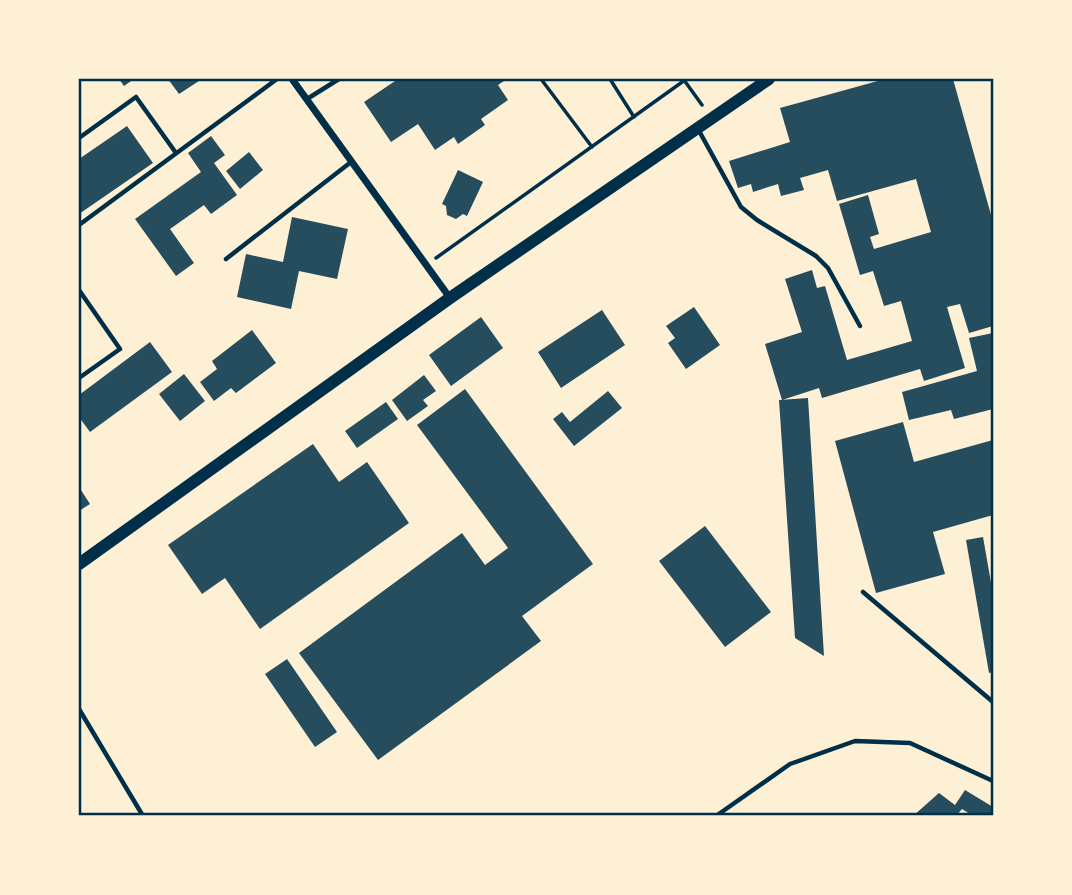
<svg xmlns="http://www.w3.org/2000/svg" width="1072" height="895" viewBox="0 0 1072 895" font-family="'Open Sans',sans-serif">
  <rect width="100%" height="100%" fill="#fdf0d5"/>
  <path fill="#264d5e" d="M119,79H134L124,86Z
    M168,79H202L179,94Z
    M398,79H507L498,85L508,100L481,119L485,125L458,144L454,137L435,150L418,124L391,142L364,102Z
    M885,79H953L993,222V326L969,333L960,304L947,307L965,368L924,381L920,369L822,398L819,388L782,400L765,344L802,332L785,279L812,270L817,288L825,286L847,360L912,341L901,301L884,306L873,271L860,275L839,204L868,195L879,234L870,237L874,249L931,232L916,179L837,201L828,170L800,178L804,190L781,196L778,184L753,192L751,184L738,188L729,161L790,142L780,108Z
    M127,126L153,163L79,214V159Z
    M211,136L225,155L214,163L237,195L211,214L204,205L170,229L194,263L176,276L135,219L201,172L188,153Z
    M249,152L263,170L240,189L226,171Z
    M458,170L483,182L467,216L463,214L456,219L447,215L446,206L442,204Z
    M292,217L348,229L337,279L299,271L291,309L237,297L246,254L283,262Z
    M694,307L720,345L686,369L668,343L675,338L666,326Z
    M602,310L625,345L561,388L538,352Z
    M481,317L503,348L451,386L429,355Z
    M252,330L276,363L236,393L231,388L214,401L200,382L217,369L212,361Z
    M993,333V409L954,419L951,410L909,420L902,392L977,371L969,338Z
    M150,342L172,372L90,432L79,417V395Z
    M184,374L205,401L180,421L159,394Z
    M424,375L436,391L423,400L428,406L407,421L392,400Z
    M465,389L593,564L522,616L541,641L378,760L299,653L462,533L485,565L508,548L417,425Z
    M608,391L622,408L574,446L553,419L562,412L570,422Z
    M808,398L824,656L795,638L779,400Z
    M386,402L398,419L357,448L345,431Z
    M903,422L914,462L993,440V515L933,532L945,574L876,593L835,441Z
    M313,444L339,482L367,462L409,523L260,629L225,578L202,594L168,545Z
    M79,487L90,504L79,511Z
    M705,526L771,612L725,647L659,561Z
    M983,537L993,594V672L989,673L966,540Z
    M287,659L337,732L315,747L265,674Z
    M965,790L993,807V816H973L962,809L956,816H913L939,793L955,805Z"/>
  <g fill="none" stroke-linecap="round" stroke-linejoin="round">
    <path stroke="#003049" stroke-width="3.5" d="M541,79L592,147
      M610,79L634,117
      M684,80L702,105
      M436,258L685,80"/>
    <path stroke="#003049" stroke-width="4.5" d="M307,99L339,79
      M698,129L741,207L757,220L816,256L828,268L860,326
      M79,138L136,97L176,153
      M79,225L277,79
      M226,259L351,162
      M79,290L120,349L79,378
      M863,592L993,702
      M79,709L143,816
      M716,816L790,764L855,741L910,743L993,781"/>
    <path stroke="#003049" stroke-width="7" d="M292,79L450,298"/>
    <path stroke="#003049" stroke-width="12" d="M79,564L450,298L769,79"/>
  </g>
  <rect width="1072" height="895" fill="none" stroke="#fdf0d5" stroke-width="161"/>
  <rect x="80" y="80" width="912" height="734" fill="none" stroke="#003049" stroke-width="2.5"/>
</svg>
